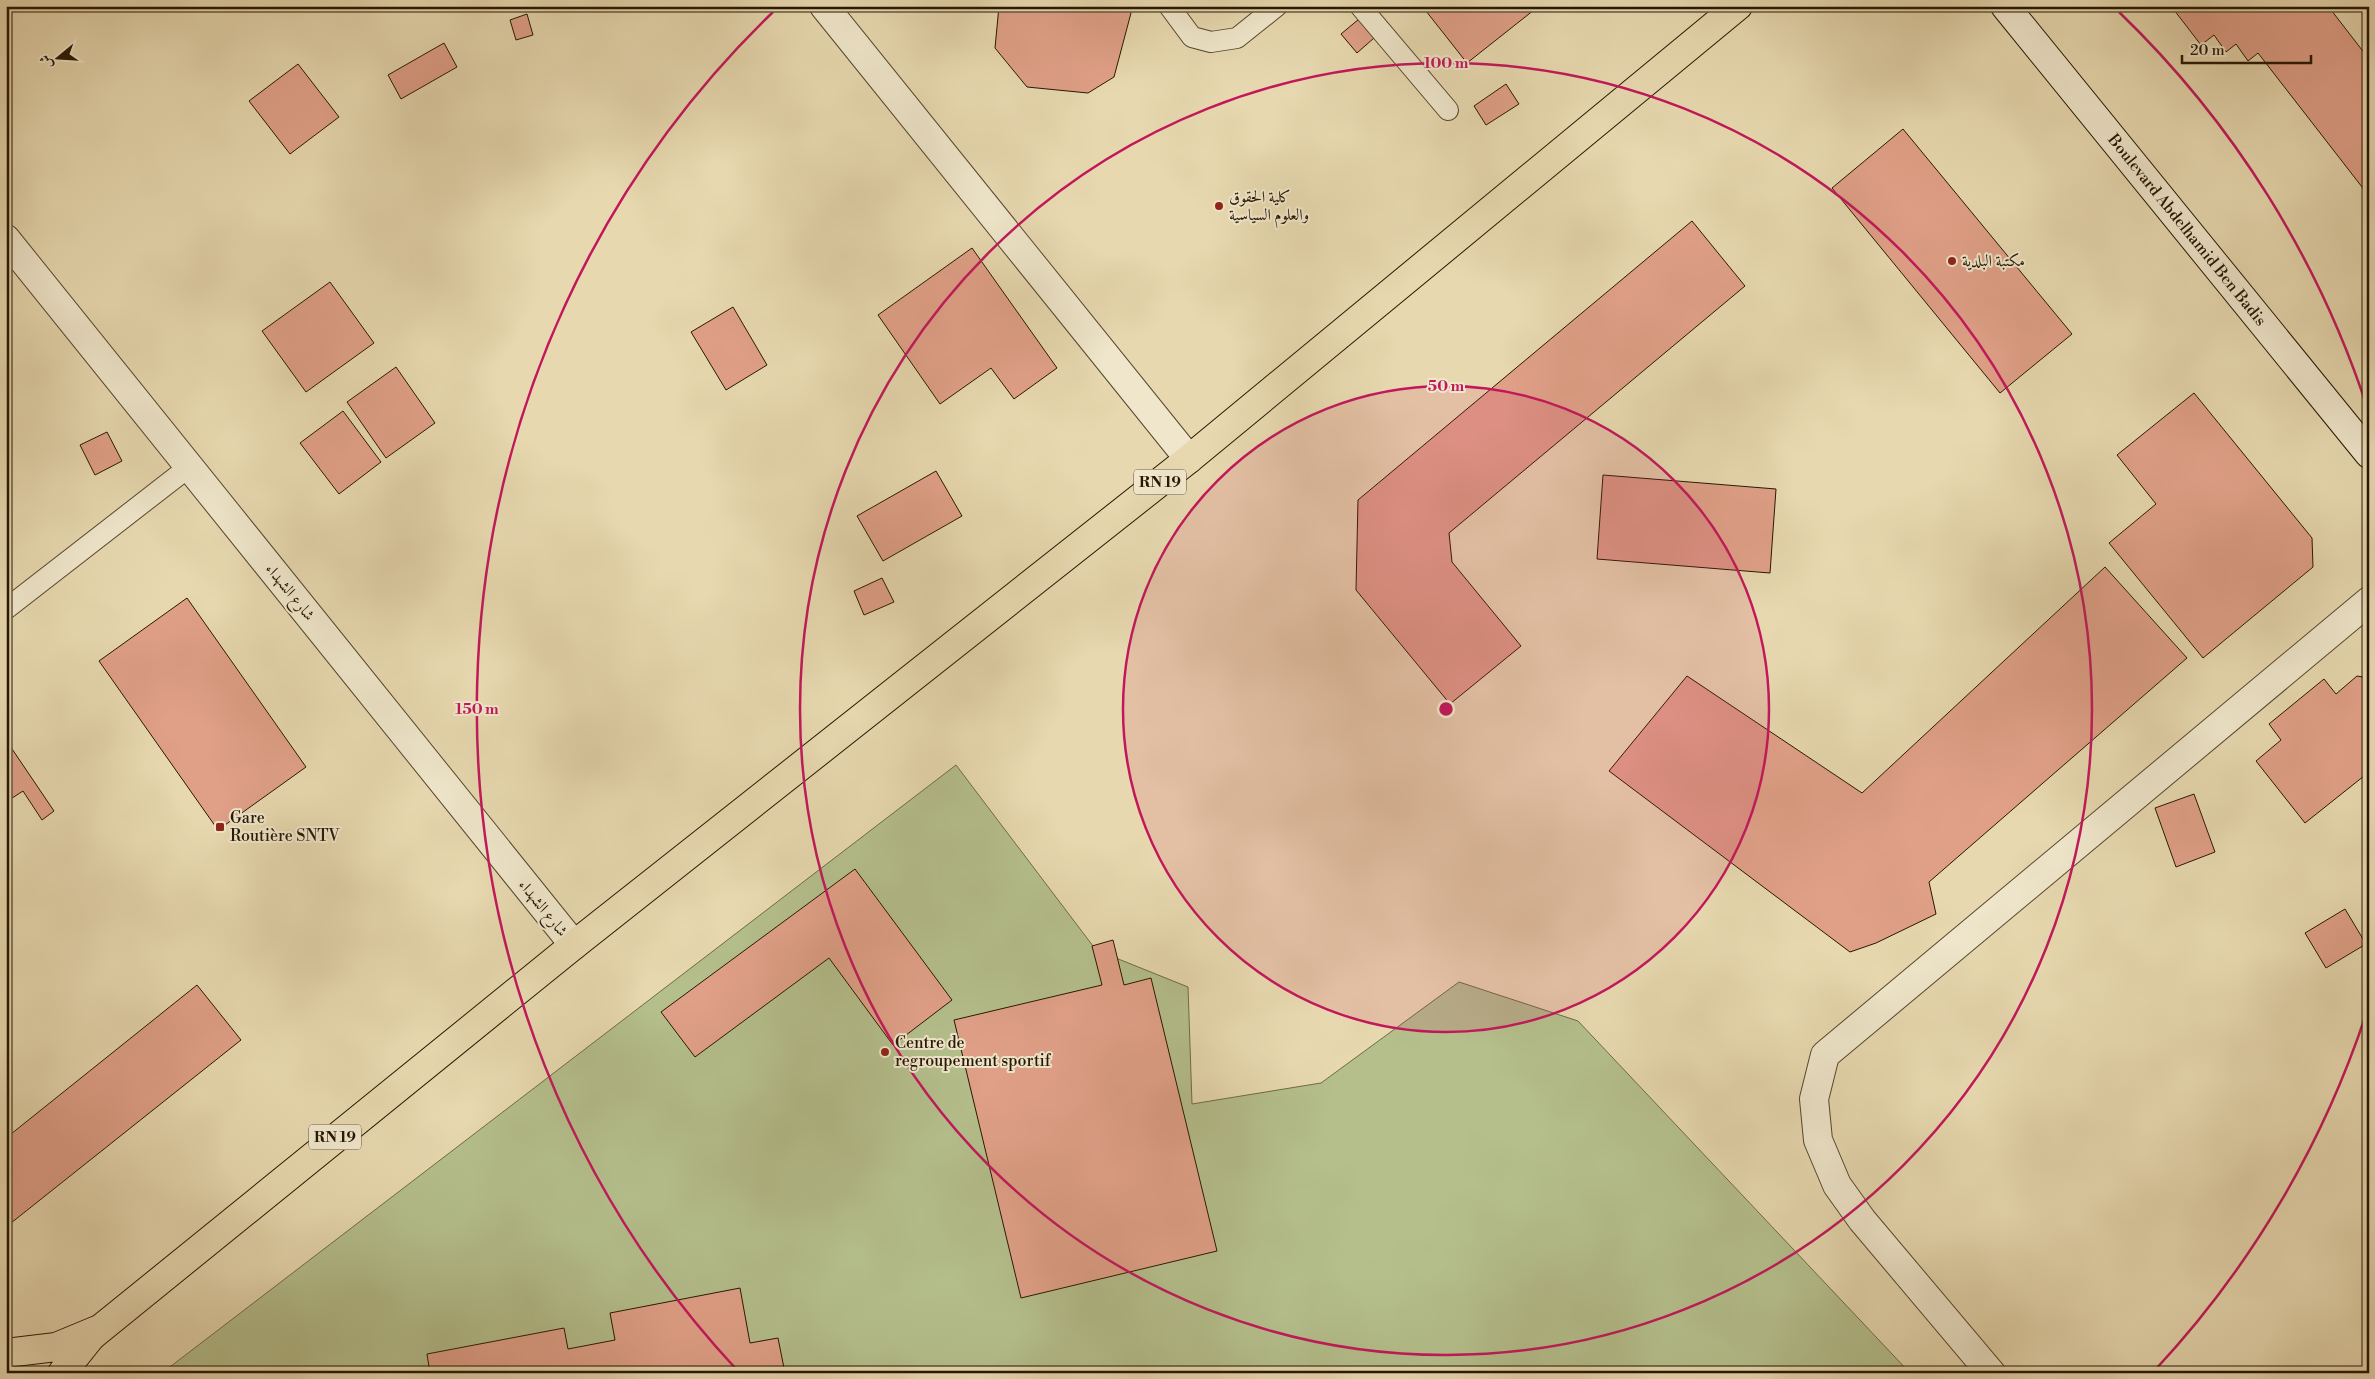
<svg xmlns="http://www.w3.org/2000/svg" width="2375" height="1379" viewBox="0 0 2375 1379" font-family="'Libre Bodoni',Amiri,serif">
  <rect width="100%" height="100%" fill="#e7d8af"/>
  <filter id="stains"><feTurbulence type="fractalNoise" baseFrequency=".004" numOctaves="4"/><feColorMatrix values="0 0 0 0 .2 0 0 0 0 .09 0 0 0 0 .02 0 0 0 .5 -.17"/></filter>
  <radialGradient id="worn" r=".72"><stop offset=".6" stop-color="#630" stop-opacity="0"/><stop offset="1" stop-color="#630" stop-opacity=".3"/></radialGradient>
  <path fill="#b4bf8c" stroke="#6d6b48" d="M956,765L1096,950L1188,987L1192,1104L1321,1083L1459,982L1578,1021L1910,1373H162Z"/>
  <path fill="#e0a088" stroke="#261703" d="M999,6H1126L1131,13L1114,77L1088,93L1027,87L995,48Z
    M1422,6H1539L1467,63Z
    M2171,6H2328L2369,59V196L2258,53L2248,61L2236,44L2226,52L2214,35L2201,45Z
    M527,14L533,35L516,40L510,20Z
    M1359,19L1374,38L1357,53L1341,34Z
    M444,43L457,67L401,99L388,75Z
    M298,64L339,117L290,154L249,101Z
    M1506,84L1519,104L1486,125L1474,106Z
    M1903,129L2072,334L2000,393L1832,188Z
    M1692,221L1745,286L1449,533L1452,562L1521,646L1450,704L1356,590L1358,500Z
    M972,248L1057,368L1014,399L991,368L940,404L878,315Z
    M330,282L374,343L306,392L262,331Z
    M733,307L767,365L726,390L691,332Z
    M396,367L435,423L386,458L347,402Z
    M2194,393L2312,538L2313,567L2203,658L2109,543L2156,504L2117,455Z
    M343,411L381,462L339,494L300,443Z
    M107,432L122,461L95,475L80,445Z
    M936,471L962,516L883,561L857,516Z
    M1603,475L1776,489L1770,573L1597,559Z
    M2105,567L2187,658L1929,882L1936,914L1876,943L1850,952L1609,771L1687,676L1862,793Z
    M882,578L894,602L864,615L854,591Z
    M187,598L306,767L218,830L99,661Z
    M2357,676L2369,678V772L2305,823L2256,761L2281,740L2269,724L2324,679L2336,694Z
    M6,740L54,811L42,820L23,791L6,802Z
    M2194,794L2215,852L2176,867L2155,808Z
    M855,869L952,1000L893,1045L829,958L695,1057L661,1012Z
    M2345,909L2366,944L2326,968L2305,933Z
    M1113,940L1124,985L1151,978L1217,1251L1021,1298L954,1020L1102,985L1092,946Z
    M197,985L241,1040L6,1227V1138Z
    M740,1288L750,1343L778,1338L785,1373H430L427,1354L564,1328L568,1349L615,1340L610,1313Z"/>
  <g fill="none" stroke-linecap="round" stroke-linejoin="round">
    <g stroke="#56472e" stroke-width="22">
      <path id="service" d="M1169,6L1192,37L1211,42L1237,38L1277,6
        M1360,6L1448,110
        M6,609L189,467"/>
    </g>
    <g stroke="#56472e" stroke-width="30">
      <path id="minor" d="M824,6L1189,459
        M6,239L574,945
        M1991,1373L1862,1220L1837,1185L1818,1140L1814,1099L1825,1055L2369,601"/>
    </g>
    <g stroke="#261703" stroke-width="30">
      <path id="secondary" d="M2005,6L2369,454"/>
    </g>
    <g stroke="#261703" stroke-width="30">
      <path id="primary" d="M78,1347L574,945L1189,459L1738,6"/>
    </g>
    <g stroke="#261703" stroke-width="30">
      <path id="trunk" d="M6,1353L56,1347L97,1330
        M62,1373L94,1333"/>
    </g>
    <use href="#service" stroke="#efe6cb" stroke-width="20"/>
    <use href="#minor" stroke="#efe6cb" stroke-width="28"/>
    <use href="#secondary" stroke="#efe6cb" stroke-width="28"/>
    <use href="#primary" stroke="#e7d8af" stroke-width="28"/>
    <use href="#trunk" stroke="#e7d8af" stroke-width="28"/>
  </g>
  <circle cx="1446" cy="709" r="323" fill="#c2185b" fill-opacity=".12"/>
  <g fill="none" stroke="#c2185b" stroke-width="2.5">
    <circle cx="1446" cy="709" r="323"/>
    <circle cx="1446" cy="709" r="646"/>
    <path d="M2368 1008A969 969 0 0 1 2155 1370M737 1370A969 969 0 0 1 773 12M2119 12A969 969 0 0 1 2368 410"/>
  </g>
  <g fill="#8f2418" stroke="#efe6cb" stroke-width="2">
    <circle cx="1219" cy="206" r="5"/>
    <circle cx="1952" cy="261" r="5"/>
    <rect x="215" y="822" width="10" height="10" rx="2.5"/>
    <circle cx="885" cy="1052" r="5"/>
  </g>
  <g text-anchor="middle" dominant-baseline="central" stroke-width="4" stroke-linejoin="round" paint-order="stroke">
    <g fill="#efe6cb" stroke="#62553f" stroke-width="1">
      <rect x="1134" y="469.5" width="52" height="25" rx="4"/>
      <rect x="309" y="1124.5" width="52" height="25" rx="4"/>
    </g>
    <g font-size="15" font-weight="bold" fill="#261703">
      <text x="1160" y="482">RN 19</text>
      <text x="335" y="1137">RN 19</text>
    </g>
    <g font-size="16" fill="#261703" stroke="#efe6cb" text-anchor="start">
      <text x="1229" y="197">كلية الحقوق<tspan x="1229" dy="18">والعلوم السياسية</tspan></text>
      <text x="1962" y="261">مكتبة البلدية</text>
      <text x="230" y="818">Gare<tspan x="230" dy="18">Routière SNTV</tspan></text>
      <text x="895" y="1043">Centre de<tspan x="895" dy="18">regroupement sportif</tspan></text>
    </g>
    <g font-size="16" fill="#261703" stroke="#efe6cb">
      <text transform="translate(2187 230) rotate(51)">Boulevard Abdelhamid Ben Badis</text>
      <text transform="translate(290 592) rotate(51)">شارع الشهداء</text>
      <text transform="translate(543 908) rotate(51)">شارع الشهداء</text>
    </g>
  </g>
  <circle cx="1446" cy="709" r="8" fill="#c2185b" stroke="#efe6cb" stroke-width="2.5"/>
  <g font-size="15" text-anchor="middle" font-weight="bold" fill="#c2185b" stroke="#efe6cb" stroke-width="4" stroke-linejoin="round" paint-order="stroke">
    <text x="1446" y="68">100 m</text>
    <text x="1446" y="391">50 m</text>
    <text x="477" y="714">150 m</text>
  </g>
  <rect width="2375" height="1379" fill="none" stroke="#e7d8af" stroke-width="25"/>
  <rect x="8" y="8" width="2360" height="1364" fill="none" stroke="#261703" stroke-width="2.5"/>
  <rect x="12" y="12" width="2350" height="1354" fill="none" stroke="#261703"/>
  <g transform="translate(58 58) rotate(252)" stroke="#efe6cb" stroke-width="4" paint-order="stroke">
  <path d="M0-4L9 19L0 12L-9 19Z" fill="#261703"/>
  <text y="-8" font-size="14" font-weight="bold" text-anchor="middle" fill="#261703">ش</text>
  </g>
  <path d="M2182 55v8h129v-8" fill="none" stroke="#261703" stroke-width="2.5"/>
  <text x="2190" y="55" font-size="15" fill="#261703" stroke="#efe6cb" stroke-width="4" paint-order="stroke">20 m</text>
  <rect width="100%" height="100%" filter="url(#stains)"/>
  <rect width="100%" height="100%" fill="url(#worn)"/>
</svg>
